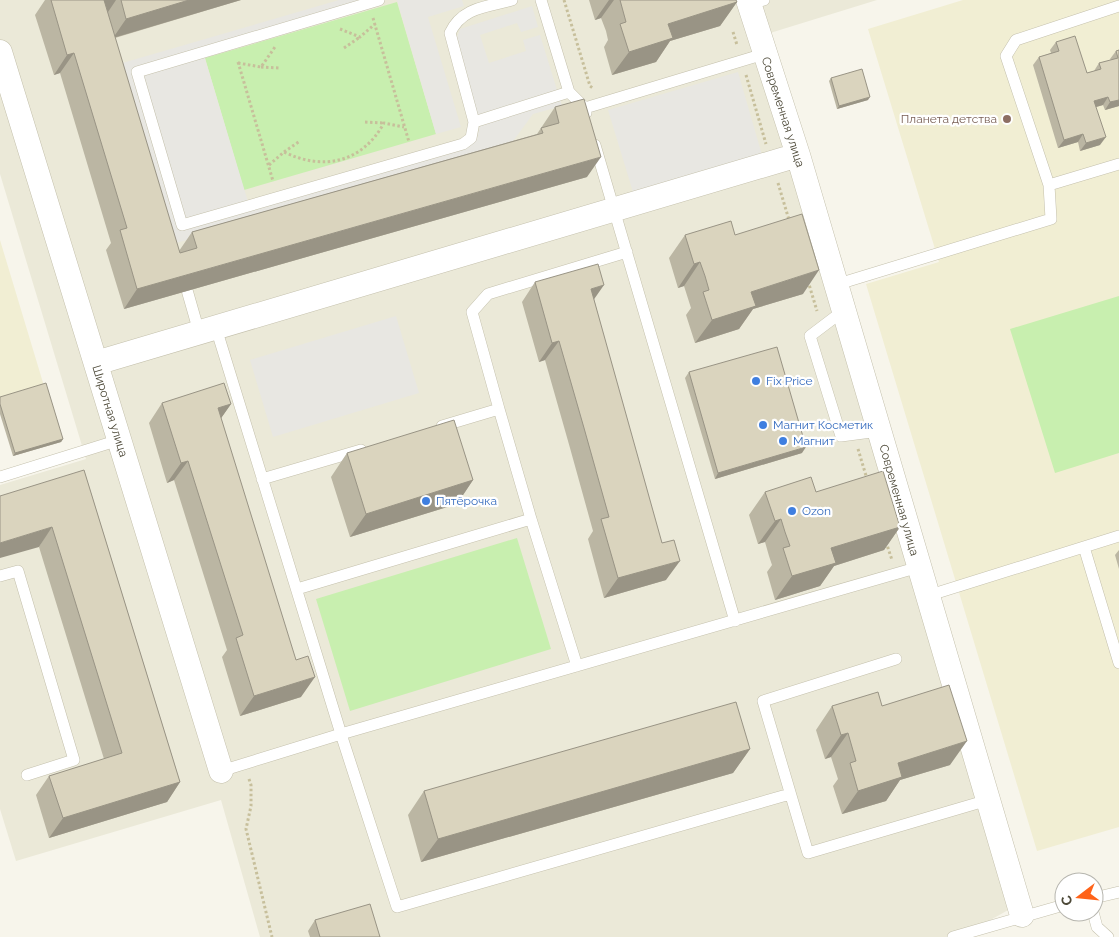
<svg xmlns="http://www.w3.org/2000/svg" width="1119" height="937" viewBox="0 0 1119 937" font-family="Raleway,sans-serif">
  <rect width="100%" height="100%" fill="#f7f5eb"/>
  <path fill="#ebe9d8" d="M0,0H877L751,39L1019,904L960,937H260L221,800L16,861L0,809V485L86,459L0,174Z"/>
  <path fill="#f1eed3" d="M963,0H1119V827L1037,851L866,284L939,262L868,29Z
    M0,240L44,386L0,399Z"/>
  <path fill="#c8efaf" d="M397,2L436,134L244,190L205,58Z
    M1119,296V453L1055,473L1010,329Z
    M517,538L551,649L350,711L316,599Z"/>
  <path fill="#e8e7e2" d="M339,0H379L203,52L249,205L477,139L480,125L456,40L460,29L532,6L538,27L521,32L517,23L480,35L489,63L526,51L523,40L540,35L562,106L533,114L511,144L166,246L112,66Z
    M397,0H462L464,6L428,17L461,127L436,134Z
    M738,72L762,155L633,192L608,110Z
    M396,316L419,393L273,437L250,360Z"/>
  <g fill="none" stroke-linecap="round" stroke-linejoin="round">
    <g stroke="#c4c0ac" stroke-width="12">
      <path id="lane" d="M379,0L137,72L182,225L463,144L471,138L474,122L569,92
        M541,0L569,92L585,108L586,113
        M749,4L764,0
        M585,108L764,54
        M474,122L450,33C462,7 487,7 512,0
        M595,145L735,621
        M1049,185L1006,56L1016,40L1119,6
        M835,285L1051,219L1049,185L1119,164
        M187,290L199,332
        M843,311L810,336L841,436L879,431
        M216,328L341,734L397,907L790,794
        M499,409L472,312L488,294L627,252
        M0,477L119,440
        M262,479L361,450
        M531,519L577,666
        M1084,547L1119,663
        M0,576L18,571L74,760L27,775
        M297,589L531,519L499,409L442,426
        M927,596L1119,536
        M896,659L763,701L808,853L988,800
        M221,771L341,734L919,567
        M1094,898L1119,892
        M1093,912L1097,927L1108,937
        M953,937L1064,905"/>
    </g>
    <g stroke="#c4c0ac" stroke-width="25">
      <path id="street" d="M748,0L798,155L1022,915
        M0,52L221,771
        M96,363L798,155"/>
    </g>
    <path stroke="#c7bf9b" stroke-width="3" stroke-dasharray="2.5 2.5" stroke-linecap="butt" d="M564,0L590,86L594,89
      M373,18L409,142
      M340,29L360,37L375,24
      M733,32L737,45
      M344,48L360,37
      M238,62L273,181
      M238,63L261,67L275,47
      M261,67L279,68
      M746,75L766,144
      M365,122L384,123
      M284,152L300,141
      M269,165L284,152C323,171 362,163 384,123L404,127
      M778,183L789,220
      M808,281L817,311
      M858,449L867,479
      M886,542L892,560
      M249,779L251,785V806L246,829L272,937"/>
    <use href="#lane" stroke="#fff" stroke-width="11"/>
    <use href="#street" stroke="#fff" stroke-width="24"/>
  </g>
  <path fill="#bbb6a3" d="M45,0H241L115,38L179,251L192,232L537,134L555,107L587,177L124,309L106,250L111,243L60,73L54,75L35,15Z
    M589,0H736L737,2L720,26L670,41L656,62L612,75L604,47L608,40L606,31L601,18L595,20Z
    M1056,42L1087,73L1094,71L1099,63L1111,60L1110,59L1116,51L1119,50V106L1105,110L1103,105L1096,107L1100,145L1080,151L1078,142L1058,148L1033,65L1039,57L1051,53L1050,50Z
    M831,78L868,100L837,109L829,81Z
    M685,235H735L803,294L753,309L739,329L695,343L686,315L691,308L684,286L678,288L669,258Z
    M535,282L594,299L666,580L604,598L588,539L593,531L570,448L545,360L539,362L522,302Z
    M689,372L802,453L715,479L685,378Z
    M0,397L63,439L61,442L13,456L0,414Z
    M162,403L231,404L221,418L301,697L240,716L222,657L227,650L174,480L167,483L149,423Z
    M347,453L473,480L457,504L350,537L331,477Z
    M84,470L180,782L167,802L49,838L36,795L49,776L104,759L39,547Z
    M765,492H816L900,527L884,550L834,566L820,586L775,600L767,572L772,565L769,556L765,542L758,544L749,515Z
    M1119,550V569L1115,555Z
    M832,706H882L950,765L900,780L886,801L842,814L833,786L838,779L831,757L825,759L816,730Z
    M750,749L733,773L421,862L408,815L424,791Z
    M315,920L380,937H310L308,931Z"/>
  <path fill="#999485" d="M104,0H116L106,15Z
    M189,0H241L113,38L126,19Z
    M609,0H614L601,18L595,20Z
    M737,2L720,26L670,41L656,62L612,75L629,52L668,24Z
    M74,53L60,73L54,75L67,55Z
    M870,97L868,100L837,109L839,106Z
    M1108,97L1103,105L1089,109L1094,101Z
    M1119,100V106L1105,110L1110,102Z
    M1083,134L1078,142L1058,148L1064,140Z
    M1106,137L1100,145L1080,151L1086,143Z
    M601,157L587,177L124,309L137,289Z
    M700,262L684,286L678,288L694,264Z
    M819,270L803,294L753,309L739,329L695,343L712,320L751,292Z
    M604,285L590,305L591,289Z
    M559,341L545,360L539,362L552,343Z
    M231,404L217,424L218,408Z
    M63,439L61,442L13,456L15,453Z
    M806,447L802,453L715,479L718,473Z
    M188,461L174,480L167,483L181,463Z
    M473,480L457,504L350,537L366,514Z
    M781,519L765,542L758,544L775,521Z
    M52,527L39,547L0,558V543Z
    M900,527L884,550L834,566L820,586L775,600L792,576L831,548Z
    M680,561L666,580L604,598L618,578Z
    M315,677L301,697L240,716L254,696Z
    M848,733L831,757L825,759L841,735Z
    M967,741L950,765L900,780L886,801L842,814L858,791L898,763Z
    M750,749L733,773L421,862L438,839Z
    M180,782L167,802L49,838L63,818Z"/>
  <path fill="#dad4be" stroke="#999485" d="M51,0H106H104L180,253L197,248L192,232L543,133L541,128L559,123L555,107L584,99L601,157L137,289L120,230L127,228L74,53L67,55Z
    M121,0H189L126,19Z
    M620,0H736L737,2L668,24L673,38L629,52L620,24L626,22Z
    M1075,36L1087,73L1101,69L1099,63L1118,58L1116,51L1119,50V100L1110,102L1108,97L1094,101L1106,137L1086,143L1083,134L1064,140L1039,57L1059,51L1056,42Z
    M862,69L870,97L839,106L831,78Z
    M802,214L819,270L751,292L756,306L712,320L703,292L709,290L705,276L700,262L694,264L685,235L731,221L735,235Z
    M598,264L604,285L591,289L662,543L674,540L680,561L618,578L601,519L609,517L584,428L559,341L552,343L535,282Z
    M777,347L806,447L718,473L689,372Z
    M46,383L63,439L15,453L0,404V397Z
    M224,383L231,404L218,408L296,660L308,656L315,677L254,696L236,638L243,635L188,461L181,463L162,403Z
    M454,420L473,480L366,514L347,453Z
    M84,470L180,782L63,818L49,776L122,753L52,527L0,543V496Z
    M883,471L900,527L831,548L836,563L792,576L783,548L790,546L785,532L781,519L775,521L765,492L811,477L816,492Z
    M949,685L967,741L898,763L902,777L858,791L850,763L856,761L848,733L841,735L832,706L878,692L882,706Z
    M736,702L750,749L438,839L424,791Z
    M370,904L380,937H320L315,920Z"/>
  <circle fill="#8d6e63" stroke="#fff" stroke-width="2" cx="1007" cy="119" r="5"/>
  <g fill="#3f7fe0" stroke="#fff" stroke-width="2">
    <circle cx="756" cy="381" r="5"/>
    <circle cx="763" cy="425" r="5"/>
    <circle cx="783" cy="441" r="5"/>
    <circle cx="426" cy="501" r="5"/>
    <circle cx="792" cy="511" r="5"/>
  </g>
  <g text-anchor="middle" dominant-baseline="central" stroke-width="4.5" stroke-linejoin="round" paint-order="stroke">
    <g font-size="12" fill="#4c4837" stroke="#fff">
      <text transform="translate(783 112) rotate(72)">Современная улица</text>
      <text transform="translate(110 411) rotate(73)">Широтная улица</text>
      <text transform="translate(899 500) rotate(74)">Современная улица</text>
    </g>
    <g font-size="12" fill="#785e54" stroke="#fff" text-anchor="end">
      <text x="997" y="119">Планета детства</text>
    </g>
    <g font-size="12" fill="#366cbe" stroke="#fff" text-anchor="start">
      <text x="766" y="381">Fix Price</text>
      <text x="773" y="425">Магнит Косметик</text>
      <text x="793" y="441">Магнит</text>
      <text x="436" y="501">Пятёрочка</text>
      <text x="802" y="511">Ozon</text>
    </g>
  </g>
  <g transform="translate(1079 897) rotate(254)"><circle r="24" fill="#ffffff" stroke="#b7b6af"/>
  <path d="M0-4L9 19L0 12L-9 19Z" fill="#ff6319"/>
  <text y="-8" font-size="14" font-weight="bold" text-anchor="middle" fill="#4c4837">С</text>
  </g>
</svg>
